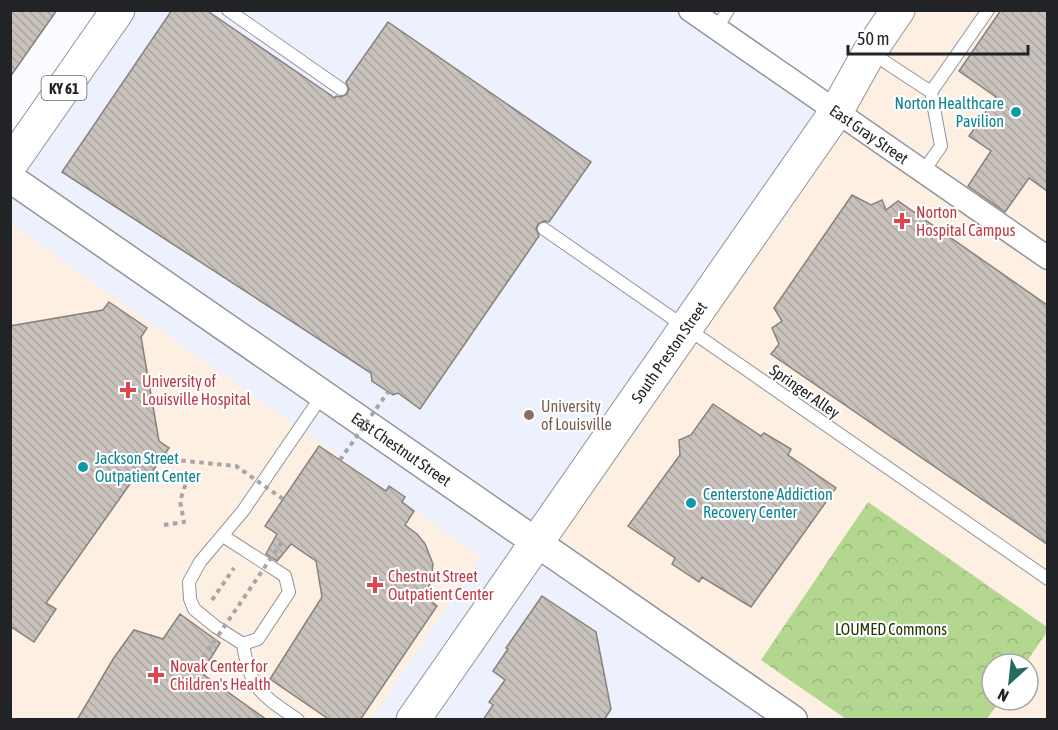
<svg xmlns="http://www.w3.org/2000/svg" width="1058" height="730" viewBox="0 0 1058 730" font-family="'Asap Condensed',sans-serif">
  <defs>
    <pattern id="park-crowns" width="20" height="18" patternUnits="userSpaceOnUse" patternTransform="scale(1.5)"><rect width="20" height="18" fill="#b4d790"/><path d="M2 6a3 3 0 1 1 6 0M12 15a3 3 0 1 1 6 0" fill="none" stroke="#9ab87c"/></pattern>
    <pattern id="building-back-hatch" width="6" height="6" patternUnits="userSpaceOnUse" patternTransform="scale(1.5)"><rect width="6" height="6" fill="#c8c1bc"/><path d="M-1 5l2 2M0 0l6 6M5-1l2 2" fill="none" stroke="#aca6a1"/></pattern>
  </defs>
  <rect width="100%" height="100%" fill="#fafcff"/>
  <path fill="#ecf1fd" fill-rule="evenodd" d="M118,11H670L836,112L1047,11V719L11,720V166ZM992,664H1028V700H992Z"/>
  <path fill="#fdefe1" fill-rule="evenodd" d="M901,11H1047V719H793L536,542ZM992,664H1028V700H992Z
    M10,223L481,557L372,719H11Z"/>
  <path fill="url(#park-crowns)" d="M868,502L1047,627V632L1025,664H992V700H1000L987,719H846L761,660Z"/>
  <path fill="url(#building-back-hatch)" stroke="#88817c" stroke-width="1.5" d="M10,10H57L10,77Z
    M172,10H206L335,98L336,96L341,97L347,94L349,89L346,82L388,22L591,162L549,222L544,221L538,224L536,229L539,236L420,409L398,393L393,395L372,381L371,373L62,172Z
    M1001,10H1047V191L1029,178L1005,212L968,186L991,151L969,136L996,97L959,71Z
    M852,195L871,205L882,200L886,210L898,201L1047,305V544L771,354L779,344L772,328L782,321L774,308Z
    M109,302L147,328L141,337L159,441L169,448L147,479L137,474L46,603L56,609L34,642L10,626V326L103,310Z
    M713,404L761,436L764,433L791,449L788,455L836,488L751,607L702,577L699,582L672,564L675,558L628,526L680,455L679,440L691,435Z
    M319,446L386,491L389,486L405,497L402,502L414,511L405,525L417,534L425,544L433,564L431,582L424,596L437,606L360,720H330L270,679L322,597L316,561L291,544L277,561L266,554L277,534L265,526Z
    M542,596L596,632L611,709L604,720H483L493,705L489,702L505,680L493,671L508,649L506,648Z
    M180,614L220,643L204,669L206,671L204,675L267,720H77L113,659L134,630L163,639Z"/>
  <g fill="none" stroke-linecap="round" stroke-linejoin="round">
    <g stroke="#91949b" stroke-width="14">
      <path id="service" d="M228,10L341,89
        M716,29L728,10
        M870,52L931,92L988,10
        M923,172L941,146L931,92
        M544,229L1048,579
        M223,536L285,576L289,592L258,639L243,644L216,627L194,609L190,599L189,582L200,562L243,511L323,394
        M243,644C250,690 262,695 298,720"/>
    </g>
    <g stroke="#91949b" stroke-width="25">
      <g id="minor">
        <path id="s1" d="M690,10L1048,258"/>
      </g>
    </g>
    <g stroke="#91949b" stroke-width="31">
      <g id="tertiary">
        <path id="s2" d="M10,178L793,720"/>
      </g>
    </g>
    <g stroke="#91949b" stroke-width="35">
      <g id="primary">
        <path d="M10,165L118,10"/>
        <path id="s3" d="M413,720L836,112L870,51L898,10"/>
      </g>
    </g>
    <path stroke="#a4a6a9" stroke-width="4" stroke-dasharray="4.5 4.5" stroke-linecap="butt" d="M164,525L184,522L180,501L188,477
      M212,600L234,568"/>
    <use href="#service" stroke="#fff" stroke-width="12"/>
    <use href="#minor" stroke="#fff" stroke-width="22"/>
    <use href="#tertiary" stroke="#fff" stroke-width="28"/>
    <use href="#primary" stroke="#fff" stroke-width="33"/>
    <path stroke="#a4a6a9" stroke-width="4" stroke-dasharray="4.5 4.5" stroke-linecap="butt" d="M165,454L175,460L236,466L283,499
      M340,460L388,392
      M198,665L284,539"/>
  </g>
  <g fill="#0f9aa8" stroke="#fff" stroke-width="2">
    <circle cx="1016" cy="112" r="6"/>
    <circle cx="83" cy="467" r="6"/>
    <circle cx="691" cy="503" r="6"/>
  </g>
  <g fill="#e0444e" stroke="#fff" stroke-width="2">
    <path d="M899 212h6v6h6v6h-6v6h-6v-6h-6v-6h6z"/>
    <path d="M125 381h6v6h6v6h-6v6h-6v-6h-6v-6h6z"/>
    <path d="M372 576h6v6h6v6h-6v6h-6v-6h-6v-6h6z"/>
    <path d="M153 666h6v6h6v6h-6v6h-6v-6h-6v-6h6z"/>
  </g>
  <circle fill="#8d6e63" stroke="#fff" stroke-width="2" cx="529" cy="415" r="6"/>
  <g text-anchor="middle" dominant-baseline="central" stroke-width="4.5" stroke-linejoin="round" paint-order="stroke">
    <rect fill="#fff" stroke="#646567" stroke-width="1.5" x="41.5" y="76" width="45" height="24" rx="4.5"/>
    <g font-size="15" font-weight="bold" fill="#212326">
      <text x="64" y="88">KY 61</text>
    </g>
    <g font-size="16" fill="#0d838f" stroke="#fff" text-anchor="start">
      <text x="1004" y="103" text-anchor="end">Norton Healthcare<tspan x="1004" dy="18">Pavilion</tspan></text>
      <text x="95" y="458">Jackson Street<tspan x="95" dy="18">Outpatient Center</tspan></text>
      <text x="703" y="494">Centerstone Addiction<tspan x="703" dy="18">Recovery Center</tspan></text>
    </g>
    <g font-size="16" fill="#212326" stroke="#fff">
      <text stroke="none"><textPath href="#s1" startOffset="218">East Gray Street</textPath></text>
      <text stroke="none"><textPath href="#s3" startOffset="448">South Preston Street</textPath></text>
      <text transform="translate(805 391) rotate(35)">Springer Alley</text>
      <text stroke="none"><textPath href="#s2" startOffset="476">East Chestnut Street</textPath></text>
    </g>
    <g font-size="16" fill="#be3a42" stroke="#fff" text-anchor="start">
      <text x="916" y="212">Norton<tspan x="916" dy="18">Hospital Campus</tspan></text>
      <text x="142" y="381">University of<tspan x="142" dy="18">Louisville Hospital</tspan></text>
      <text x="388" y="576">Chestnut Street<tspan x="388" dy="18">Outpatient Center</tspan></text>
      <text x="170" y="666">Novak Center for<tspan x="170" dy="18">Children's Health</tspan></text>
    </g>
    <g font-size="16" fill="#785e54" stroke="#fff" text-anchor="start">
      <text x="541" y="406">University<tspan x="541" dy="18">of Louisville</tspan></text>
    </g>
    <g font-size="16" fill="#1f3400" stroke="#fff">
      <text x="891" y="629">LOUMED Commons</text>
    </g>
  </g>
  <rect width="1058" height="730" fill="none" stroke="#212326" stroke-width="24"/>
  <g transform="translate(1010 682) rotate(207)"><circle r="28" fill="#ffffff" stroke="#a6a7a8" stroke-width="1.5"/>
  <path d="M0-4.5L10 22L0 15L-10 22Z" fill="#256b5e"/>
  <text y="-9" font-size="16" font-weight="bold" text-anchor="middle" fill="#212326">N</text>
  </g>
  <path d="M848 45v9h180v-9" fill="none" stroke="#212326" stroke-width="3"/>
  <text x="857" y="45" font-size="18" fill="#212326" stroke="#ffffff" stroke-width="4.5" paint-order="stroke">50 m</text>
</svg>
